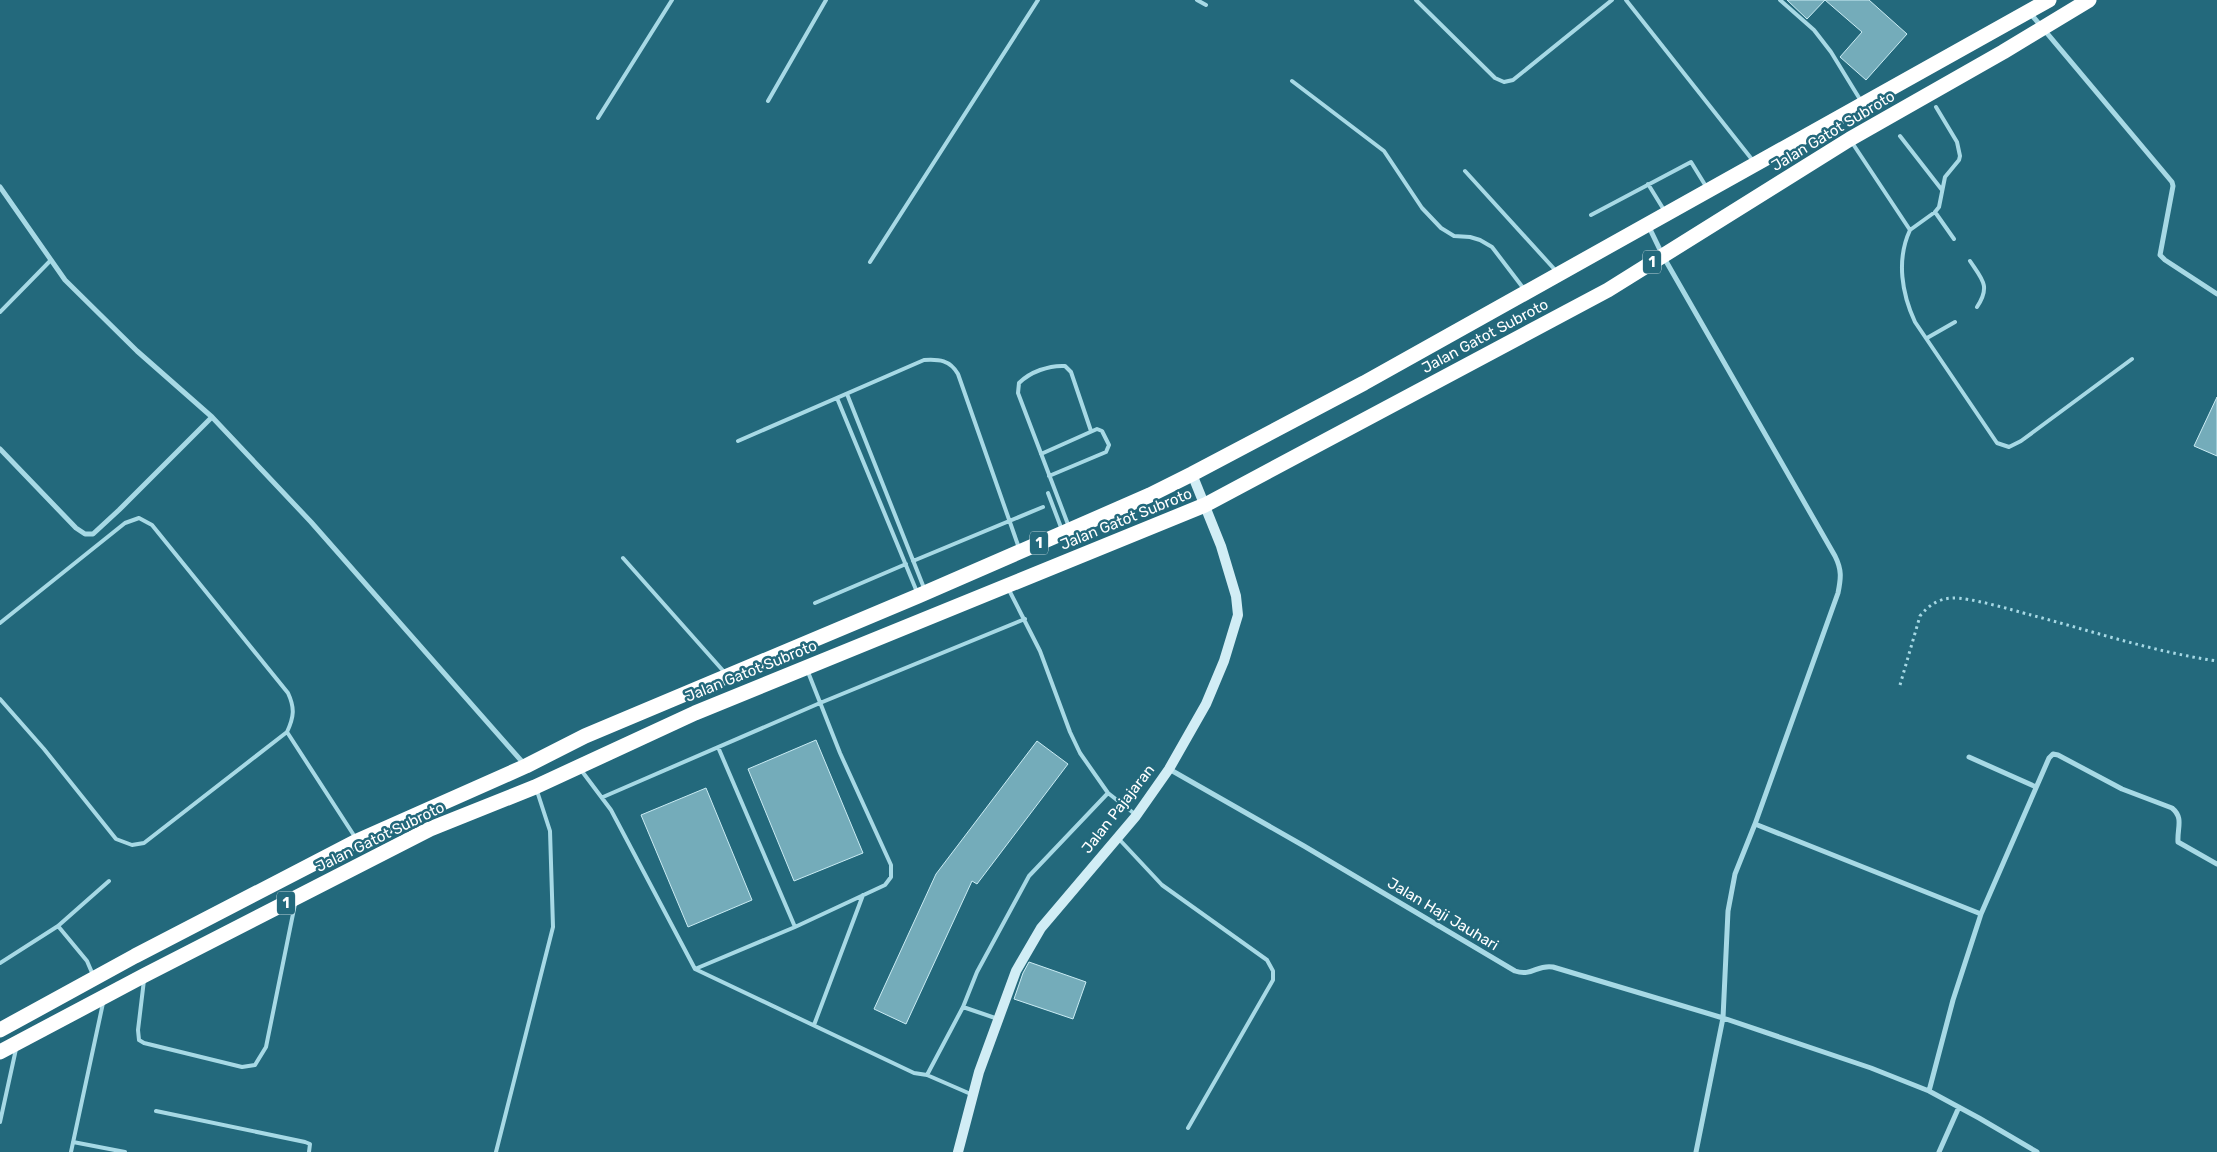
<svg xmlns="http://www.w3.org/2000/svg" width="2217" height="1152" viewBox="0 0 2217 1152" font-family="Rubik,sans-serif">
  <rect width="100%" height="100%" fill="#23697c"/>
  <path fill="#74acba" stroke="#caecf4" d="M1787,0H1869L1907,34L1866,80L1840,57L1862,32L1825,0L1807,19Z
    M2217,397V456L2194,446Z
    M816,740L863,853L794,881L748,769Z
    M1037,741L1068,764L977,884L972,881L906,1024L874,1009L936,874Z
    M706,788L752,900L688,927L641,815Z
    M1029,962L1086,982L1073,1019L1014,999L1023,973Z"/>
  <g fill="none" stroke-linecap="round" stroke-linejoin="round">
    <path stroke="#a7d9e5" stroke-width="3" stroke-dasharray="2.5 4" stroke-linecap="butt" d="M1900,685L1920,616C1929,605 1938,599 1952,598C1969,597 2012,610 2031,615C2092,631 2154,652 2217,661"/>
    <path stroke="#a7d9e5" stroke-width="4" d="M1197,0L1206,5
      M1416,0L1495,78L1504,82L1513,80L1612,0
      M1626,0L1754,162
      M1780,0L1814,30L1831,52L1861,101
      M1292,81L1384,151L1422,208L1441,228L1454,236L1470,237L1480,240L1492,247L1524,289
      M768,101L826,0
      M598,118L672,0
      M1900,136L1942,190
      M1851,141L1910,230C1896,260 1902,294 1915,322L1997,443L2009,447L2021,441L2132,359
      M1465,171L1557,272
      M1648,184L1664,210
      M1935,212L1954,239
      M1591,215L1691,162L1707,188
      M1910,230L1935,212L1939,207L1945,177L1959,160L1960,156L1957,142L1936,107
      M1970,261C1982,279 1991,286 1977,307
      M870,262L1038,0
      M0,312L50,261
      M1927,338L1955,322
      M847,394L924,588
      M837,398L917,592
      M738,441L924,360C939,359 950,360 958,374L1019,548
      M1041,454L1097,429L1102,431L1109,445L1106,452L1049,476
      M1048,493L1062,530
      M1069,527L1018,393L1019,383C1030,372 1049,365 1065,366L1071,372L1091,431
      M623,558L726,674
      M913,561L1043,507
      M1009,590L1040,651L1070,732L1080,753L1108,793L1136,815
      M815,603L906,564
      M0,623L125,523L139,518L152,525L288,693C295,708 294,717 287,732L144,843L132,845L116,839L44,749L0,699
      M287,732L355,837
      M718,747L795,927
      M581,770L611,810L695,969L914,1073L927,1075L973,1095
      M603,797L820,703L1025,619
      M1118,838L1162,885L1267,960L1273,971V980L1188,1128
      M58,926L109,881
      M0,963L58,926L87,961L93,975
      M695,969L795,927L885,885L891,877V865L840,753L808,672
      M144,980L138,1030L139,1040L144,1043L242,1067L255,1065L266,1047L295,904
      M963,1007L998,1019
      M814,1025L863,895
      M927,1075L963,1007L977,972L1029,876L1108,793
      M156,1111L305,1142L310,1144L309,1152
      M0,1122L16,1049
      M73,1142L125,1152
      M71,1152L103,1003
      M496,1152L553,927L550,831L537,791"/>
    <path stroke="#a7d9e5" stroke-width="5" d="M2030,13L2172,182L2173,186L2160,255L2165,260L2217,294
      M0,187L65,280L137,351L212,417L311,522L525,765
      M1648,225L1663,256L1835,556C1842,570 1841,578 1838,593L1755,824L1735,874L1728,911L1723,1018L1696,1152
      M0,449L76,528L85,534H93L119,510L212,417
      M1969,757L2036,787
      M1169,769L1304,846L1515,971C1532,977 1537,964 1553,967L1723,1018L1871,1068L1929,1091L1979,1118L2037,1152
      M1755,824L1981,914
      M1929,1091L1953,1000L1981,914L2049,758L2053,754L2058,755L2122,789L2172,808C2184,818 2177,828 2178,842L2217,864
      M1939,1152L1959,1107"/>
    <path stroke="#d1edf5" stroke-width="10" d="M958,1152L979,1072L1016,971L1041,928L1136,816L1169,769L1206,704L1224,661L1238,615L1236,596L1221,546L1192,474"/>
    <path stroke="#fff" stroke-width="15" d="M0,1030L135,956L357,841L526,766L585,736L918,596L1150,495L1192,474L1364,383L2049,0
      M0,1052L145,975L430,829L535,787L695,713L1205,505L1608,290L1850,139L2003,52L2089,0"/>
  </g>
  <g text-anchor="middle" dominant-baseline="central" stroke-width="5" stroke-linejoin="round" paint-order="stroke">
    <g fill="#23697c" stroke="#bdd2d8" stroke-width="1">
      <rect x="1643" y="250.5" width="18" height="23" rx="4"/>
      <rect x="1030" y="531.5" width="18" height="23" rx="4"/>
      <rect x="277" y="891.5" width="18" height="23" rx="4"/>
    </g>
    <g font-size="14" font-weight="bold" fill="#fff">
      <text x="1652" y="262">1</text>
      <text x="1039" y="543">1</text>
      <text x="286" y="903">1</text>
    </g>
    <g font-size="15" fill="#fff" stroke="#23697c">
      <text transform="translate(1833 131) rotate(-31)">Jalan Gatot Subroto</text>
      <text transform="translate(1485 336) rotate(-28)">Jalan Gatot Subroto</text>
      <text transform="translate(1126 519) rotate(-22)">Jalan Gatot Subroto</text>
      <text transform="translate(751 671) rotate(-22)">Jalan Gatot Subroto</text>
      <text transform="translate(1118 809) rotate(-52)">Jalan Pajajaran</text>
      <text transform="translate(380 837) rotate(-26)">Jalan Gatot Subroto</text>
      <text transform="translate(1443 914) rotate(31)">Jalan Haji Jauhari</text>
    </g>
  </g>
</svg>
